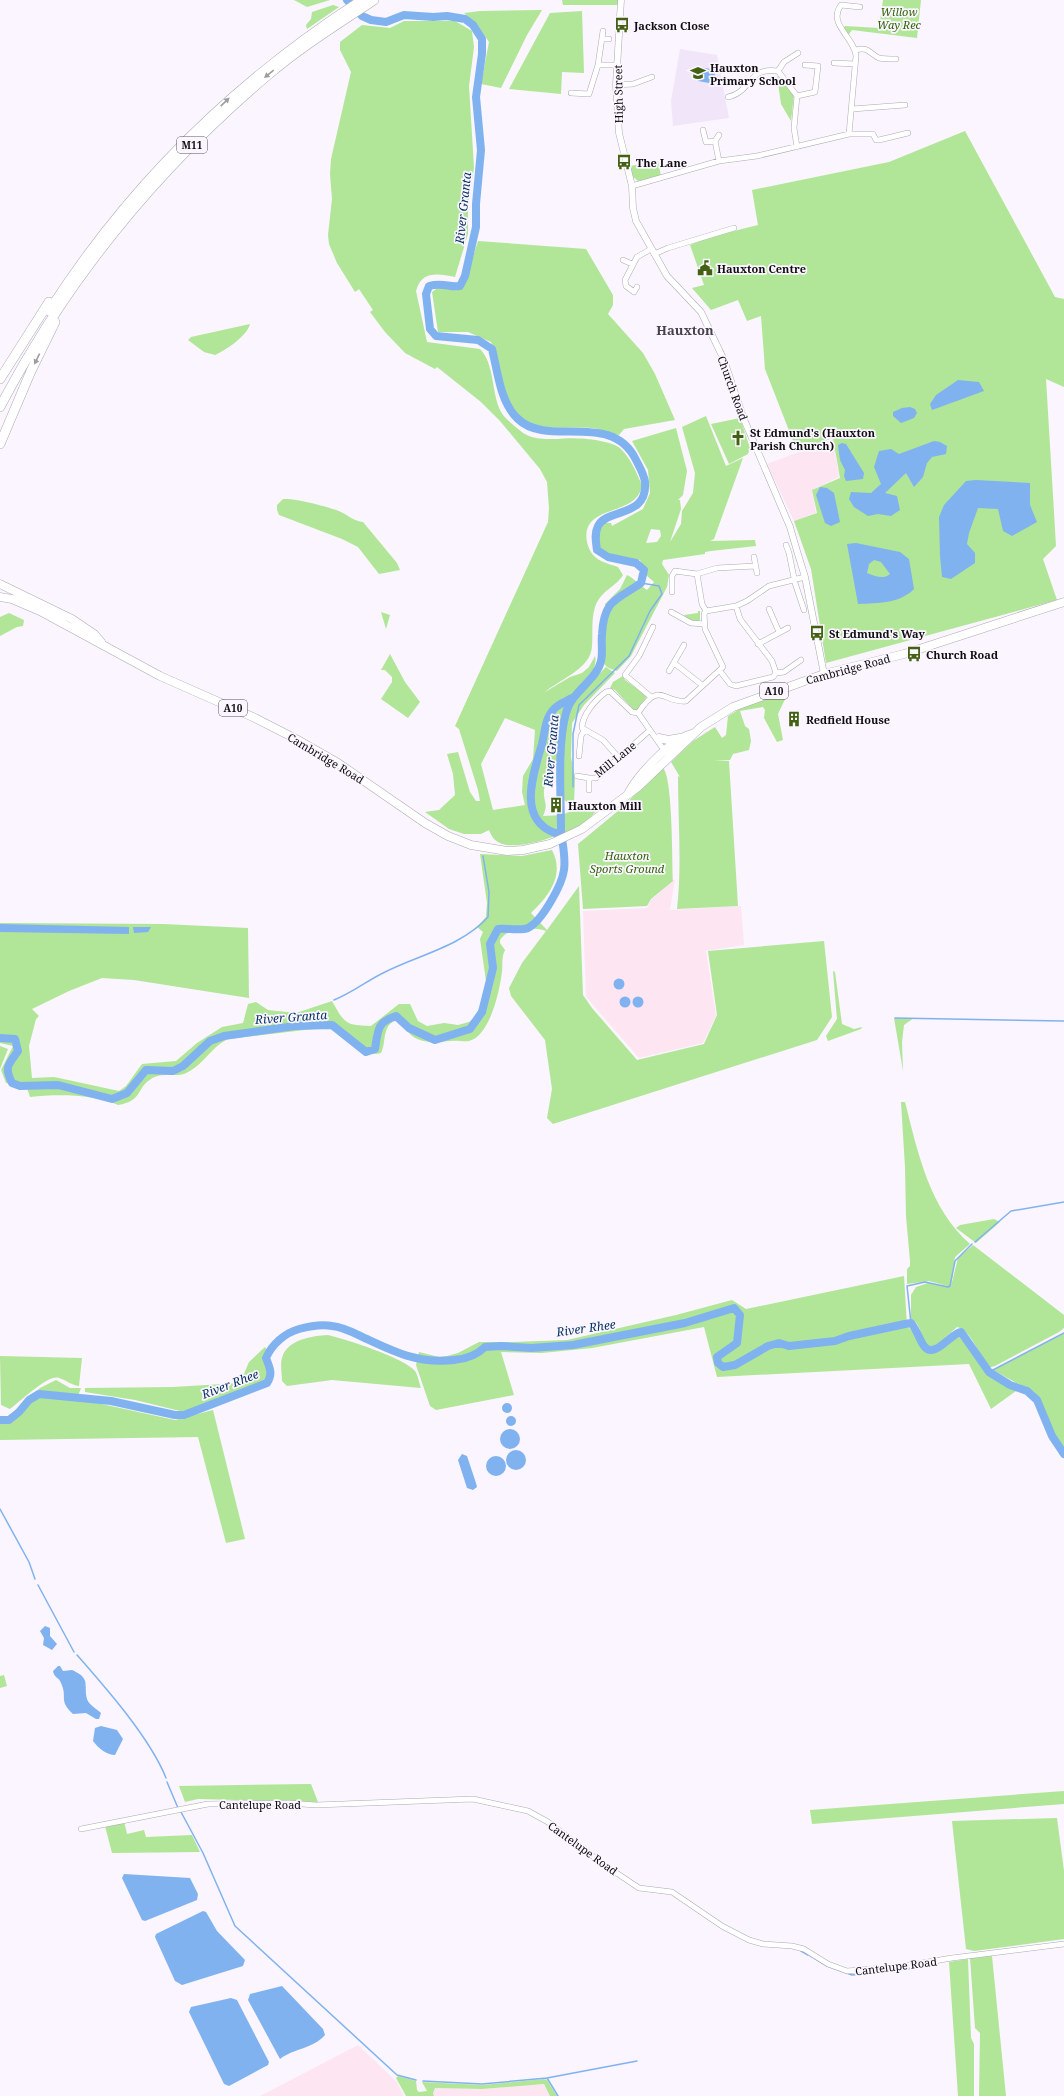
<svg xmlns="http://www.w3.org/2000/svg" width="1064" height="2096" viewBox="0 0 1064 2096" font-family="'Noto Serif',serif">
  <rect width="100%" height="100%" fill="#faf5fe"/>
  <path fill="#fde6f2" d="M833,439L839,477L812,490L816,513L794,521L767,464Z
    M675,879L670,910L741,906L744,945L706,951L716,1016L703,1043L639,1058L586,997L583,911L647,908L651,900Z
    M358,2045L397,2082L404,2096H260Z
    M544,2084L550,2096H434L432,2093L435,2088L482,2089Z"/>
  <path fill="#f1e6f9" d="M680,49L717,55L729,118L673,126L671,101Z"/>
  <path fill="#b1e597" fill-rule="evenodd" d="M294,0H330L307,7Z
    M562,0H619L618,5H563Z
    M883,0H921L917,38L852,30L847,37L841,30L845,26L879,28Z
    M333,5L339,7L307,29L306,25L311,19L312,12Z
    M542,10L527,35L501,88L481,84L489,42L478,26L464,13L480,11Z
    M582,11L584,73L562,72L561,94L509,89L550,13Z
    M404,21H455L472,31L474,47L469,86L474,168L468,204V234L455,277C438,274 422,270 416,291L427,342L480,349C495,364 491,393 501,412C506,420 516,427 523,433C534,440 546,439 558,439C573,437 610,439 621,449C631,459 636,472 642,485C641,491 639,495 635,499C619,514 581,510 587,542C591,560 603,562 618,567L623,575C616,587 601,590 595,607C591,619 593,633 592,646C591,669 560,679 545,692L570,677L582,673L589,667L595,656C597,664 592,671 593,680L606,667L615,673L584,705L572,723L571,757L575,779L574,803L570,806L563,798L557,794L561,782L558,772L564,749L565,731L562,724L557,730L558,751L556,765L548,771C548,781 545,784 544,790C543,802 549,803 543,816L562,815L576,809L589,811L598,809C593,815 588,820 582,824C566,834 515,853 498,842C493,839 491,835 489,830L481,834H464L449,829L425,812L439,810L455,795L453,774L447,754L458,752L470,792L476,801H480L478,790L459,729L455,726L548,522L549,508L547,482L540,469L500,421L481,402L437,367L435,369L405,353L385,332L370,312L373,310L359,289L355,292L337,263L329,244L328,235L332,199L330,174L331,159L351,72L340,50V42L362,25L390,28ZM505,718L535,730L533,759L523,776L522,792L525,805L493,810L481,764Z
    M777,76L794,95L791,121L781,104Z
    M965,131L1055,297L1064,299V387L1046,379L1056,546L1043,559L1057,600L826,663L811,569L794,521L817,513L812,490L840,478L833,438L797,451L765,369L761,316L747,321L738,300L711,310L692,288L704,285L690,245L710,237L758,225L752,190L889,162Z
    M658,161L661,176L638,181L632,176L630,166Z
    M478,241L586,249L613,295V305L608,314L643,353L655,374L675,420L624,429L619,435C611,433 601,429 592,428C565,425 528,436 511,406C499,387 501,362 491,342L468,332H438L432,292L439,287L458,290L463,288Z
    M250,324C247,336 226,350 215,355L204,352L188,340L191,337Z
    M706,416L726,466L743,458L714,539L710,541L755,540L756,546L711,551L705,552V554L663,560L662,564L669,575L667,587L631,656L617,671C614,670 608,668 606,666C595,656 609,617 605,604L620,589L627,575C635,579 639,585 647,590L654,582L646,575L640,560L613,556L600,550L597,535L604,523H611L612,526L643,509L650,493L648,470L632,441L676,428L687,471L683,495L678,500H680L681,509L670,542L681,524L682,511L693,493L695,473L682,427ZM651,529L660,530L661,536L657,542L646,543Z
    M740,418L750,448L748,454L729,464L711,424Z
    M283,499C295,498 330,507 341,512C349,516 354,521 363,522L397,563L400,570L379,574L358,547L342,539L279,515L277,510V505Z
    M698,611H700V620C694,624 688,620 684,615L698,613Z
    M381,612L390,615L386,629Z
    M9,613L24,620L23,626L17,627L0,636V617Z
    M390,654L405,682L420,702L408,718L381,699L392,682V677L385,670H381Z
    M623,676L625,680L647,696L637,710H634L615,690L610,688L613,682Z
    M782,693L787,695L778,714L783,740L777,742L764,718L765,710L763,707L740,711L745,726L749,729L751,741L749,750L733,754L730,760H714L729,761L738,906L677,909C682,865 678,821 678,776L680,777L671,762L693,741L715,727L722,738L726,735L728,716L743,707Z
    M663,768C673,778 672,862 673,881L651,899L647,906L583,909L578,844L618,811Z
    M552,850C565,875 549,896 531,913L547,930L579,886L583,995L592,1008L637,1060L704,1044L717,1015L708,951L824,941L832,1017L817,1040L553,1124L547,1118L552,1089L545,1040L511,996L509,988L522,963L546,931C533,926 508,927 500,940V943L505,950C501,958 503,964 502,971C500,990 490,1036 469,1041C464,1042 457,1040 451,1041C436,1042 419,1045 408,1032C404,1029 402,1024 398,1020C381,1024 387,1042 381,1053C360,1059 348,1034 330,1027L228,1039C211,1047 202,1067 184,1074C173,1077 161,1072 151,1079C136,1088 143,1101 118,1105C94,1094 57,1094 30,1097L27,1088L6,1083L1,1070L13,1046L0,1043V923L163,924L248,928L249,998L134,980L102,978L69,991L32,1009L39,1016L36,1019L29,1046L32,1078L54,1077L119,1091L126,1086L142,1064L176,1061L197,1043L222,1027L243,1023L248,1004L256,1002L268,1010L296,1013L332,1001C345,1024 345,1025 371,1026L399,1004H410L418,1021L427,1026L444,1023L458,1025L469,1022L474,1018L482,1003L486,981L480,939L483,932L477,927L486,917L487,903L480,854L522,856Z
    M833,971L835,972L842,1024L854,1029L862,1027L861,1029L828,1041L826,1036L837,1019Z
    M894,1018H914L904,1025L902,1042L903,1071Z
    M0,1046L8,1049L0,1069Z
    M901,1102H905C918,1153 929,1208 970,1244L955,1257L951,1286L958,1258L973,1245L1064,1315V1328L1059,1332L995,1366L988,1368C981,1357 970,1329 957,1327L936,1346L930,1347C920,1342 923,1324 911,1319V1295L916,1287L928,1283L951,1287L929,1281L907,1284V1269L910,1266V1261L906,1216L905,1167Z
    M994,1219L1000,1222L976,1243L956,1228L960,1225Z
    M904,1276L907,1326L915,1334L922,1349L932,1352L948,1345L955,1336L962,1335L990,1374L1016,1391L991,1409L969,1364L717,1377L704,1327L592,1348L542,1353L501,1352L514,1395L436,1410L430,1406L416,1365L419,1352L439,1357L447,1356L458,1353L479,1342H513L567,1340L676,1315L732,1300L746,1309Z
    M1064,1333V1450L1049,1425L1035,1393L993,1370Z
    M328,1335C345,1339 405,1358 415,1371C418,1375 419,1383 421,1388L332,1380L287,1386L282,1381C282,1374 280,1364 282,1358C287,1339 313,1336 328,1335Z
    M265,1347L267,1350L264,1356L270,1374L267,1381L210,1404L184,1412L135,1400L85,1392V1388L173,1387L240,1383L249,1362Z
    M0,1356L82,1358L79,1386C70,1385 67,1380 59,1378C48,1374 20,1402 10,1409L1,1405Z
    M56,1380L70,1388H81L78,1396L88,1401L175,1420L213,1410L245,1539L226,1543L198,1437L0,1440V1417H8L40,1388Z
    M4,1675L7,1686L0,1688V1676Z
    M311,1784L318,1802L198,1799L185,1802L179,1786Z
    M1064,1791V1804L812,1824L810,1810Z
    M1057,1818L1064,1871V1939L974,1951L966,1949L952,1821Z
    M124,1821L127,1834L144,1830L146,1837L192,1835L200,1852L112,1853L105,1826Z
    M992,1956L1006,2096H979L980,2033L975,2028L970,1958Z
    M968,1959L971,2038L974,2044V2096H958L949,1962Z
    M398,2076L416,2081L417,2090L419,2092L427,2091L422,2082L483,2085L544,2079L547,2080L557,2096H550L544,2084L482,2089L435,2088L433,2093L434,2096H406L396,2078Z"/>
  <path fill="#80b2f0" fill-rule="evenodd" d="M700,67L716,70L713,82L710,81L709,83L698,81Z
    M958,380L979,382L984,391L932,410L930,404L936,395Z
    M910,407L915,409L917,413L914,418L901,423L893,416V412L902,408Z
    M934,441L940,442L947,446L946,454L932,457L927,463L923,477L914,487L906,473L885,493L897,496L900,510L891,516L878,514L868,516L854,507L849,499L851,492L871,493L881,484L874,467L879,451L891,449L899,454Z
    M842,443L846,444L864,473L863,479L846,481L844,476L845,470L840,460L838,445Z
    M976,480L1030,483V505L1037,522L1012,536L1003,531L998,509L978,508L969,533L967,544L975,553V563L951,579L942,577L940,556L939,517L944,505L966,481Z
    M820,487L827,488L834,493L840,522L831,526L825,523L816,495Z
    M856,543L900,552L909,559L914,589C899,604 878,603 858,604L847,544ZM874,560L881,562L890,574C883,580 875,576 867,573L869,564Z
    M0,924L129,927V934L0,932Z
    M133,927H151L148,932L134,933Z
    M613.5 984a5.5 5.5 0 1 1 11 0a5.5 5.5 0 1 1-11 0Z
    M619.5 1002a5.5 5.5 0 1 1 11 0a5.5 5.5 0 1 1-11 0Z
    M632.5 1002a5.5 5.5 0 1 1 11 0a5.5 5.5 0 1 1-11 0Z
    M502 1408a5 5 0 1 1 10 0a5 5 0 1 1-10 0Z
    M506 1421a5 5 0 1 1 10 0a5 5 0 1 1-10 0Z
    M500 1439a10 10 0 1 1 20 0a10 10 0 1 1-20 0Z
    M506 1460a10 10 0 1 1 20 0a10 10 0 1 1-20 0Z
    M462,1454L467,1456L476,1483L477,1487L473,1490L467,1488L458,1460Z
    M486 1466a10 10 0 1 1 20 0a10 10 0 1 1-20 0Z
    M45,1626L50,1628V1636L57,1644L52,1650L43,1645L44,1638L40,1631Z
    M58,1666H60L63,1671L72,1670C92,1679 83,1685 87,1699C89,1705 97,1709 101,1713L99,1719H96L86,1713L73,1714C58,1700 68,1698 61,1683C59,1677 54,1678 53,1671Z
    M101,1726L117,1730L123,1739L115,1755C107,1755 98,1748 93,1741L95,1728Z
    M124,1874L190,1878L198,1894L197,1900L145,1921L142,1920L122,1878Z
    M203,1911L206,1912L217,1931L245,1960L243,1966L182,1985L175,1981L155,1937L156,1934Z
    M282,1986L323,2029L325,2035C313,2049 294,2048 280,2059L248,2000L250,1994Z
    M231,1998L237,2000L269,2062L268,2065L229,2086L224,2084L189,2012L191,2007Z"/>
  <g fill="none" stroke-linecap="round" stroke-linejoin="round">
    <path stroke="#80b2f0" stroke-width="1.5" d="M573,787V734L579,705L629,656L650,611L662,594L659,586L641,583
      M334,1000C352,993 368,980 385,972C419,955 462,946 488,917L489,892L483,856
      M895,1018L1064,1021
      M975,1242L1011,1211L1064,1202
      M911,1323L907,1286L925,1282L948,1287L950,1286L955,1261L972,1244
      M989,1372L1064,1333
      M0,1509L29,1562L35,1579
      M38,1585L74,1652
      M77,1655C106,1688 150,1738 166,1778
      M167,1782L178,1808
      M181,1812L203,1853L235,1926L397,2075L416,2080
      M801,1951L808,1955
      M809,1955L827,1966L852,1975L908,1969L938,1963
      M547,2078L637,2061
      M423,2081L482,2084L547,2078L558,2096"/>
    <path stroke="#80b2f0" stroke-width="8" d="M561,831L555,833C516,819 534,772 542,744C545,732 545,718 554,709C558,704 567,701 572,698
      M0,1038L15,1039L18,1051C8,1065 4,1067 12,1083L20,1086L58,1085L112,1099L127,1093L146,1070L173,1071L183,1066L210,1041L224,1036L295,1026L332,1025L366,1052L375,1049C378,1030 377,1022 396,1016L409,1028L435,1040L470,1029L482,1012L493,968L490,944L498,929C507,928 521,931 528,928C542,921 562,885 564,870C566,856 562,843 561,830C561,797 557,744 566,713C571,692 597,680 601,661C603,653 601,642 602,634C604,599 617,600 641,583L644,570L636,563L608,557L597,550C596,542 594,534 598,526C607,508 648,518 645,482C644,474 639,466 636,460C612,410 548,448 518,419C500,402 498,373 492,349L478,340L436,336L430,329L426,294L429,286C444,282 449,288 460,286L465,276L476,227V204L481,150L476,97L482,54V39L473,25L465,19L447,16L433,17L404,15L386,22L371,20L362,16L347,0
      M0,1420H9L19,1412L29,1400L39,1394L111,1401L175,1415H184L267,1383C273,1374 270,1368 266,1358C272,1344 285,1333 299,1329C310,1326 321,1324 332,1326C344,1327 356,1334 367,1339C397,1353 420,1364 454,1360C466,1359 476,1356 485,1347L501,1346L531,1348L573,1345L685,1323L734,1308L740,1315L737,1343L717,1357L718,1363L723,1367L735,1365L768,1346L779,1343L789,1346L835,1341L849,1336L905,1324L911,1323C917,1330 919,1339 924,1346C934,1360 951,1333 961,1332L989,1372L1010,1385L1027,1391L1037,1400L1052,1436L1064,1454"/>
    <g stroke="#afa9b3" stroke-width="6">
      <path id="minor" d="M602,39H609
        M856,50C868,46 870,54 879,58C884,59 891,59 896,59
        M834,63L855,64
        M598,65L603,31
        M778,71L784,62L798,53
        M616,85L633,84L652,77
        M571,93L589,94L598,65H616
        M797,96L815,92L818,66L805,65
        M728,97C752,92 748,66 778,71L797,96L794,128L797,147
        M852,109L905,105
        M703,130L706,142L715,141L719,161
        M849,134L856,56C855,38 827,24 841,5L860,7
        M715,141L719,135
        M632,186L719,161L757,156L849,134H873L876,140H879L908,133
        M654,254L668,248L734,228
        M623,260L632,264
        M637,287L634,292L626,286L625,280L637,257L651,249
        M786,545L789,553L795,583L804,610
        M754,557L757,573
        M697,574L702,604L706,611
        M672,592V576L675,571L697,574L717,568L755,566
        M769,609L779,632
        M671,612L691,623L704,624
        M758,644L788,628
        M674,663L702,685
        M669,671L684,645
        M720,671L730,684L736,686L773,677L776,673L772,661L740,619L736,606
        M776,673L784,672L801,660
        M651,697L625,675L639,656L653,627
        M666,753L638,713C660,679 664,704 686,701L723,667L705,629L704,614L706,611L736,606L747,601L769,586L805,577
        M579,756L581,736L584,731
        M619,758L603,740L582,728C582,715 596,699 606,692L610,691L632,712L638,713
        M577,776L589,778
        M589,790V778H596L650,730
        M81,1829L208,1804L288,1803L316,1805L473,1799L528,1811L548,1822L603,1864L639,1888L672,1892L722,1926L749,1940L763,1944L792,1946L804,1949L828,1964L847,1971L898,1967L952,1958L1064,1944"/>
    </g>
    <g stroke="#afa9b3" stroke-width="7">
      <path id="tertiary" d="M621,0L616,85L619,133L632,186L633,208L636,221L667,276L701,312L724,360L743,417L790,527L797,551L805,577L824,674"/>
    </g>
    <g stroke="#afa9b3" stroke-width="9">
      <path id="trunk" d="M0,584L72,619L94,634L101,642
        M0,597L12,599L40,611L160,676L255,718L296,739L338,763L425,823L448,836L471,845L507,851L523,850L550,844L582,829L638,787L701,727L733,707L824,674L904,654L1064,602
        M659,738L668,740L680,738
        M629,792C639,774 671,739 692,734"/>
    </g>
    <g stroke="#afa9b3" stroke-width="10">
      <path id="motorway" d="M49,311C131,183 234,82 362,0
        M0,379L49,302
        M0,407C67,279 158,168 268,75C301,47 338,24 374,0
        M0,444L31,371L55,322"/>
    </g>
    <use href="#minor" stroke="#fff" stroke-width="5"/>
    <use href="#tertiary" stroke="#fff" stroke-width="6"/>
    <use href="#trunk" stroke="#fff" stroke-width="8"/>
    <use href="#motorway" stroke="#fff" stroke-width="9"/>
  </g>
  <defs><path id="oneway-solid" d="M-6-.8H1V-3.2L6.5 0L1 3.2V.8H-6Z"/></defs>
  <g fill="#9f9e9f">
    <use href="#oneway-solid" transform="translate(269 74) rotate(141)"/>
    <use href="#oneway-solid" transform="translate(225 102) rotate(-44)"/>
    <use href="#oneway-solid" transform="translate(37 359) rotate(116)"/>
  </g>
  <defs>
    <g id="bus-bare" transform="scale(1.2)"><path d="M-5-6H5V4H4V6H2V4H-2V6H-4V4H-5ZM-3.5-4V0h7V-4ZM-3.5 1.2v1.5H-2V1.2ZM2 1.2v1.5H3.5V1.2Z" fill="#436113" stroke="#faf5fe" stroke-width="2.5" paint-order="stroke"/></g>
    <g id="school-bare" transform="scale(1.2)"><path d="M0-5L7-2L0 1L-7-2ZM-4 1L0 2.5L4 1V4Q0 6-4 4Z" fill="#436113" stroke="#faf5fe" stroke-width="2.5" paint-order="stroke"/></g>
    <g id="civic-bare" transform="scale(1.2)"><path d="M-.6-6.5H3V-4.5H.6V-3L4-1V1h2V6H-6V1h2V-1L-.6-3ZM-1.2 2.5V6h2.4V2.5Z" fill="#436113" stroke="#faf5fe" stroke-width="2.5" paint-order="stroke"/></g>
    <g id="church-bare" transform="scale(1.2)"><path d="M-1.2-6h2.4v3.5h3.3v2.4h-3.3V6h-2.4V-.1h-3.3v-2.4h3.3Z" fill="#436113" stroke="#faf5fe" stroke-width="2.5" paint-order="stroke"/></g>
    <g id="building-bare" transform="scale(1.2)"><path d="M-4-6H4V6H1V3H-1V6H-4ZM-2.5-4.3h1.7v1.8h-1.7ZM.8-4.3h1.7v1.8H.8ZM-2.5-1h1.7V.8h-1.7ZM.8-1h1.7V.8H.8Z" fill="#436113" stroke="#faf5fe" stroke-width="2.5" paint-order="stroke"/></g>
  </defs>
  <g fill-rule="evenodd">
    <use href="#bus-bare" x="622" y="25"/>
    <use href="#school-bare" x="698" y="73"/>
    <use href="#bus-bare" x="624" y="162"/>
    <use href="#civic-bare" x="705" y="268"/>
    <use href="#church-bare" x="738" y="438"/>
    <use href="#bus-bare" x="817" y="633"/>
    <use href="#bus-bare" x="914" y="654"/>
    <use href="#building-bare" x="794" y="719"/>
    <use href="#building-bare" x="556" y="805"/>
  </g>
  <g text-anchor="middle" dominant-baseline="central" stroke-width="3.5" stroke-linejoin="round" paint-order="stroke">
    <g fill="#faf5fe" stroke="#565357" stroke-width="1">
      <rect x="177" y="137" width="30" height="16" rx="3"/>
      <rect x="760" y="683" width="28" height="16" rx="3"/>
      <rect x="219" y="700" width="28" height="16" rx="3"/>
    </g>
    <g font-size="10" font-weight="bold" fill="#0f0d10">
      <text x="192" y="145">M11</text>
      <text x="774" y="691">A10</text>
      <text x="233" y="708">A10</text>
    </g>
    <g font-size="11" font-style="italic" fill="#32640a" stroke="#faf5fe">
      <text x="899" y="11">Willow<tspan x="899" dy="13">Way Rec</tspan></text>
      <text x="627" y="855">Hauxton<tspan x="627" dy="13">Sports Ground</tspan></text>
    </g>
    <g font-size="11" font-weight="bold" fill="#0f0d10" stroke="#faf5fe" text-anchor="start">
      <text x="634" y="25">Jackson Close</text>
      <text x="710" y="67">Hauxton<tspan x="710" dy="13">Primary School</tspan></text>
      <text x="636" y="162">The Lane</text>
      <text x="717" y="268">Hauxton Centre</text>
      <text x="750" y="432">St Edmund's (Hauxton<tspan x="750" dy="13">Parish Church)</tspan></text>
      <text x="829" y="633">St Edmund's Way</text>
      <text x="926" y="654">Church Road</text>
      <text x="806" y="719">Redfield House</text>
      <text x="568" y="805">Hauxton Mill</text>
    </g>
    <g font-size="11" fill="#0f0d10" stroke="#faf5fe">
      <text transform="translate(618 94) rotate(-91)">High Street</text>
      <text transform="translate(733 388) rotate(70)">Church Road</text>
      <text transform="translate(848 669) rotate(-15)">Cambridge Road</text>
      <text transform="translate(326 758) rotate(31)">Cambridge Road</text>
      <text transform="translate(615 759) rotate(-39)">Mill Lane</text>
      <text x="260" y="1804">Cantelupe Road</text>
      <text transform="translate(583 1848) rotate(36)">Cantelupe Road</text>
      <text transform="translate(896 1966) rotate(-7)">Cantelupe Road</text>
    </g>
    <g font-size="12" font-style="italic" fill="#073464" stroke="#faf5fe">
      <text transform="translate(463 208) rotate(-84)">River Granta</text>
      <text transform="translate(551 751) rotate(-85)">River Granta</text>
      <text transform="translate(291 1017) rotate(-4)">River Granta</text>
      <text transform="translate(586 1328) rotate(-8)">River Rhee</text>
      <text transform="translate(230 1384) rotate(-21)">River Rhee</text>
    </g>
    <g font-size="13" font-weight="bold" fill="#47414a" stroke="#faf5fe">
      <text x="685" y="330">Hauxton</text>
    </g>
  </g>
</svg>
